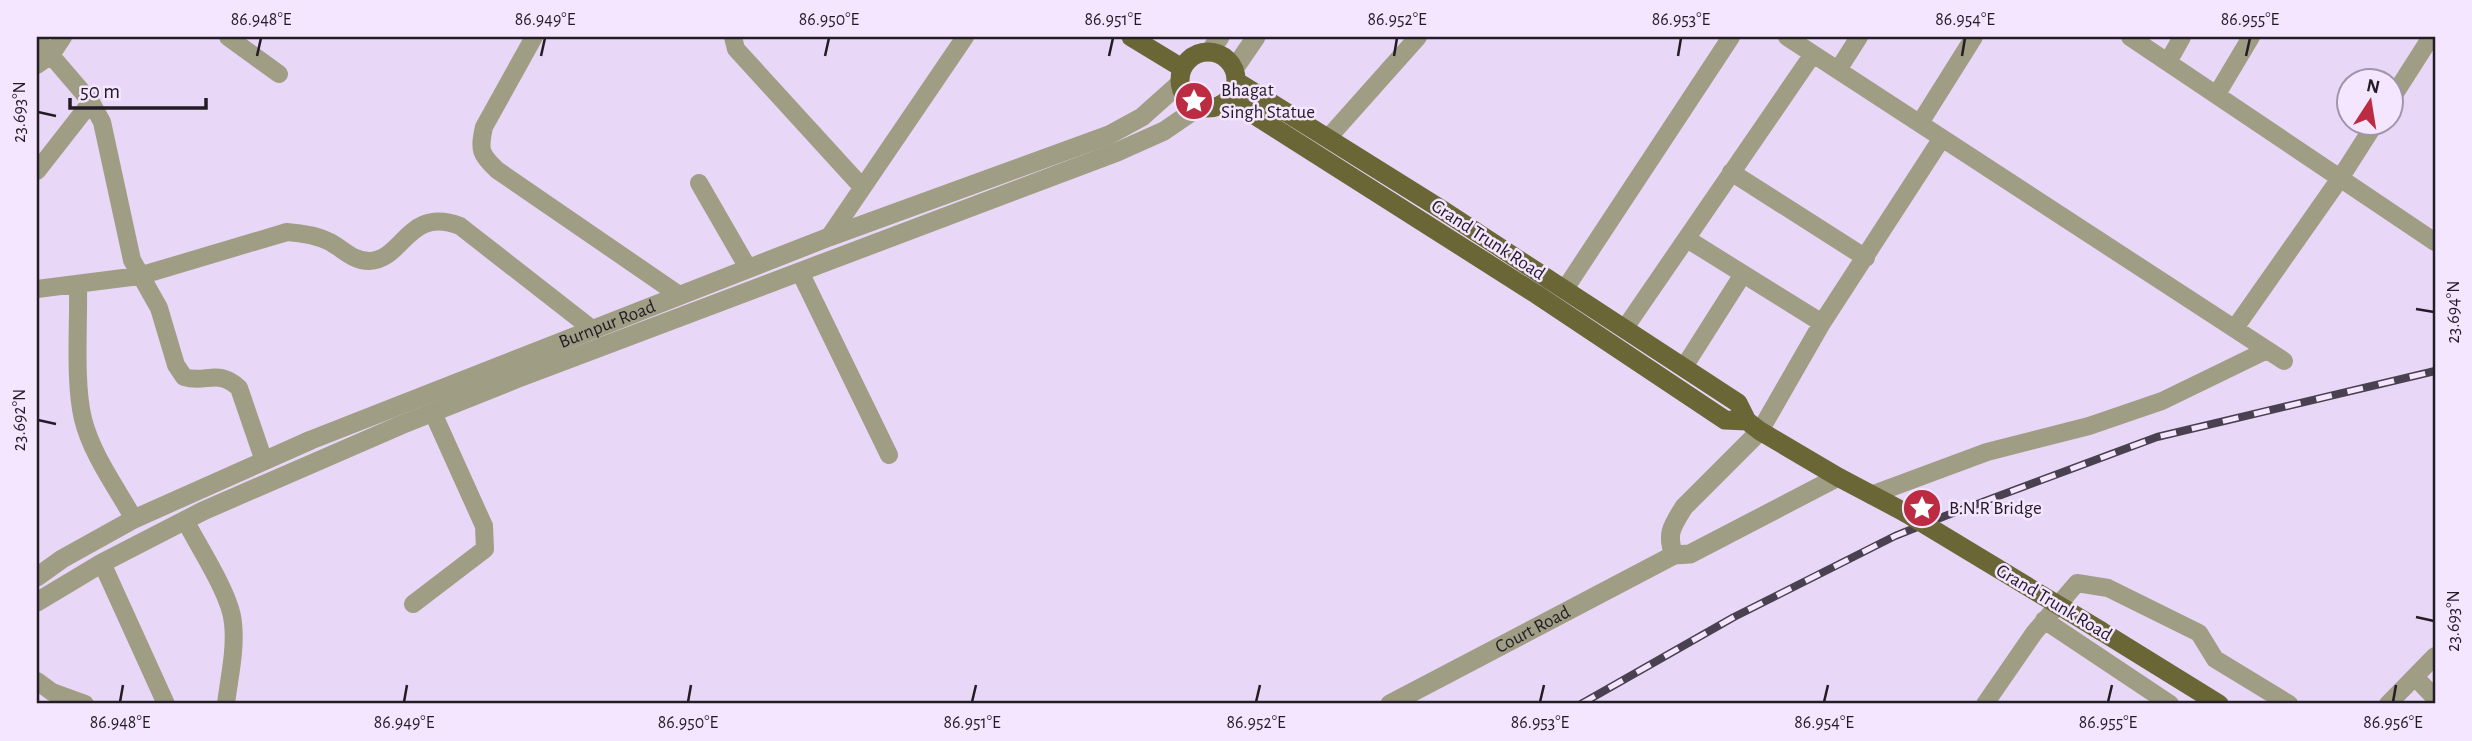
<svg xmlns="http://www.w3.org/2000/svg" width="2472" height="741" viewBox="0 0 2472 741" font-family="'Alegreya Sans',sans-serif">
  <rect width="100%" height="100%" fill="#e8d7f6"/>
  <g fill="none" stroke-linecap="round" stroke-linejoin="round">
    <path stroke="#9f9d84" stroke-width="18" d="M228,37L279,74
      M534,37L484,127C479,150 480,154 497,170L679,295
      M733,37L736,49L862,187
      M1787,37L2284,361
      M2130,37L2435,242
      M37,39L91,102L102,122L132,260L159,308L176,365L184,377C206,384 218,368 239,388L264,461
      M2168,62L2182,37
      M37,65L51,55L63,37
      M1838,70L1859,37
      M2217,94L2251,37
      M2392,98L2431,37
      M1920,123L1974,37
      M1328,138L1418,37
      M37,171L91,102
      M1731,172L1866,258
      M699,183L748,268
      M829,237L965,37
      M1687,239L1822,323
      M800,272L889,455
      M78,284C79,322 74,382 83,419C92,455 116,487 134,519
      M37,289L139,276L287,232C302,233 316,235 330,242C343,249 353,261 369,261C404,260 407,206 460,226L592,329
      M1565,289L1731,37
      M1625,328L1813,54
      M2235,328L2341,177L2376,122
      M1684,367L1743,274
      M1760,431L1822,323L1942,138
      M1871,495L1987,452L2089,426L2162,401L2265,351
      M185,520C198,546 231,595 233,623C236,650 229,678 226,704
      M102,563L166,704
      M413,604L485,549L484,526L433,413
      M2044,620L2170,704
      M2415,677L2435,698
      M37,681L52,692L85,704
      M1985,704L2034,633L2077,583L2108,588L2199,633L2215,659L2289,704
      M2388,704L2435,656"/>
    <g stroke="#9f9d84" stroke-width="19">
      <path d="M1210,51L1220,37"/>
      <path d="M1234,69L1256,37"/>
      <path d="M1674,555C1666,534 1672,526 1684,507L1760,431"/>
      <path id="s1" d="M37,577L62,559L134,519L311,440L829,237L1109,135L1142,117L1179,84"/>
      <path d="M37,602L102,563L203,511L401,425L516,379L1117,152L1164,131L1199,107"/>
      <path id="s2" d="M1390,704L1674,555L1690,554L1838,477"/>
    </g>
    <path stroke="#6b6636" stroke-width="19" d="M1131,37L1182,68
      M1180 80a28 28 0 1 1 56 0a28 28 0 1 1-56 0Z
      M1229,99L1536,294L1725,420L1747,421L1738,403L1444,211L1236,81
      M1747,421L1760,431L1838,477L1906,513
      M2101,631L2219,704"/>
    <g stroke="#4a4150" stroke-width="8">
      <path id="rail" d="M1581,704L1734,617L1895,536L1945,516L2157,437L2435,371"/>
    </g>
    <use href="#rail" stroke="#f4e6ff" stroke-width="5" stroke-dasharray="16" stroke-linecap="butt"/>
    <path stroke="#6b6636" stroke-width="19" d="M1906,513L2101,631"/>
  </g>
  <path fill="none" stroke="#231c27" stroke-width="2.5" d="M257,56L261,38M541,56L545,38M825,56L829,38M1109,56L1113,38M1394,56L1397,38M1678,56L1681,38M1962,56L1965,38M2246,56L2250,38M38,112L56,116M2416,309L2434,312M38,420L56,424M2416,617L2434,621M120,702L123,685M404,702L407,685M688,702L691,685M972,702L976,685M1256,702L1260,685M1540,702L1544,685M1824,702L1828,685M2108,702L2112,685M2393,702L2396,685"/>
  <defs>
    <g id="sight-disc" transform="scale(2.0125)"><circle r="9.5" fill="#bc2b41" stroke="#f4e6ff"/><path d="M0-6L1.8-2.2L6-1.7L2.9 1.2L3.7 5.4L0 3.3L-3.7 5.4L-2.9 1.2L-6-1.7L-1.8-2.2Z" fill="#fff"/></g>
  </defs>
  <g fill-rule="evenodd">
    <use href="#sight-disc" x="1194" y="101"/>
    <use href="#sight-disc" x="1922" y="508"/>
  </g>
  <g text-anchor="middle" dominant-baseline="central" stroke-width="5" stroke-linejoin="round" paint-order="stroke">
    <g font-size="19" fill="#231c27" stroke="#f4e6ff" text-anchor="start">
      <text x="1221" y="90">Bhagat<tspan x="1221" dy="22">Singh Statue</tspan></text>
      <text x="1949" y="508">B.N.R Bridge</text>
    </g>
    <g font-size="19" fill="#231c27" stroke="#f4e6ff">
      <text transform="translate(1488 240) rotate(33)">Grand Trunk Road</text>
      <text stroke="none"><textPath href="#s1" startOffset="625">Burnpur Road</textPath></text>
      <text transform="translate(2054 603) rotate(31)">Grand Trunk Road</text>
      <text stroke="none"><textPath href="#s2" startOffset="161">Court Road</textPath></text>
    </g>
  </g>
  <rect width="2472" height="741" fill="none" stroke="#f4e6ff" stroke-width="77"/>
  <g transform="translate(2370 102) rotate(12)"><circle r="33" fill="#f4e6ff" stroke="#a095a9" stroke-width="2"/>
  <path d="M0-5L12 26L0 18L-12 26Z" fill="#bc2b41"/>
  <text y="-10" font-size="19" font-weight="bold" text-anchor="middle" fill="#231c27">N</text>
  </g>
  <path d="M70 98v10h136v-10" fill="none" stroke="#231c27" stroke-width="3.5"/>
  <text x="80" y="98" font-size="21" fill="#231c27" stroke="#f4e6ff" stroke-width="5" paint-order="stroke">50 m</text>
  <rect x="38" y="38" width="2396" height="664" fill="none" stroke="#231c27" stroke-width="2.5"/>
  <g font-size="18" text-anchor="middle" fill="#231c27">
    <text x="261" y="25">86.948°E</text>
    <text x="545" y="25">86.949°E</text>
    <text x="829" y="25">86.950°E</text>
    <text x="1113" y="25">86.951°E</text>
    <text x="1397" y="25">86.952°E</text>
    <text x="1681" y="25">86.953°E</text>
    <text x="1965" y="25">86.954°E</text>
    <text x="2250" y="25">86.955°E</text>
    <text transform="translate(19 112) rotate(-90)" y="6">23.693°N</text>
    <text transform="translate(2453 312) rotate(-90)" y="6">23.694°N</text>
    <text transform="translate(19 420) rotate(-90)" y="6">23.692°N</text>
    <text transform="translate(2453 621) rotate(-90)" y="6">23.693°N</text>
    <text x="120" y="728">86.948°E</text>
    <text x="404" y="728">86.949°E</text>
    <text x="688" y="728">86.950°E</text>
    <text x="972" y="728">86.951°E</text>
    <text x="1256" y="728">86.952°E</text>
    <text x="1540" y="728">86.953°E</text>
    <text x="1824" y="728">86.954°E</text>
    <text x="2108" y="728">86.955°E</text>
    <text x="2393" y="728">86.956°E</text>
  </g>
</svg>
